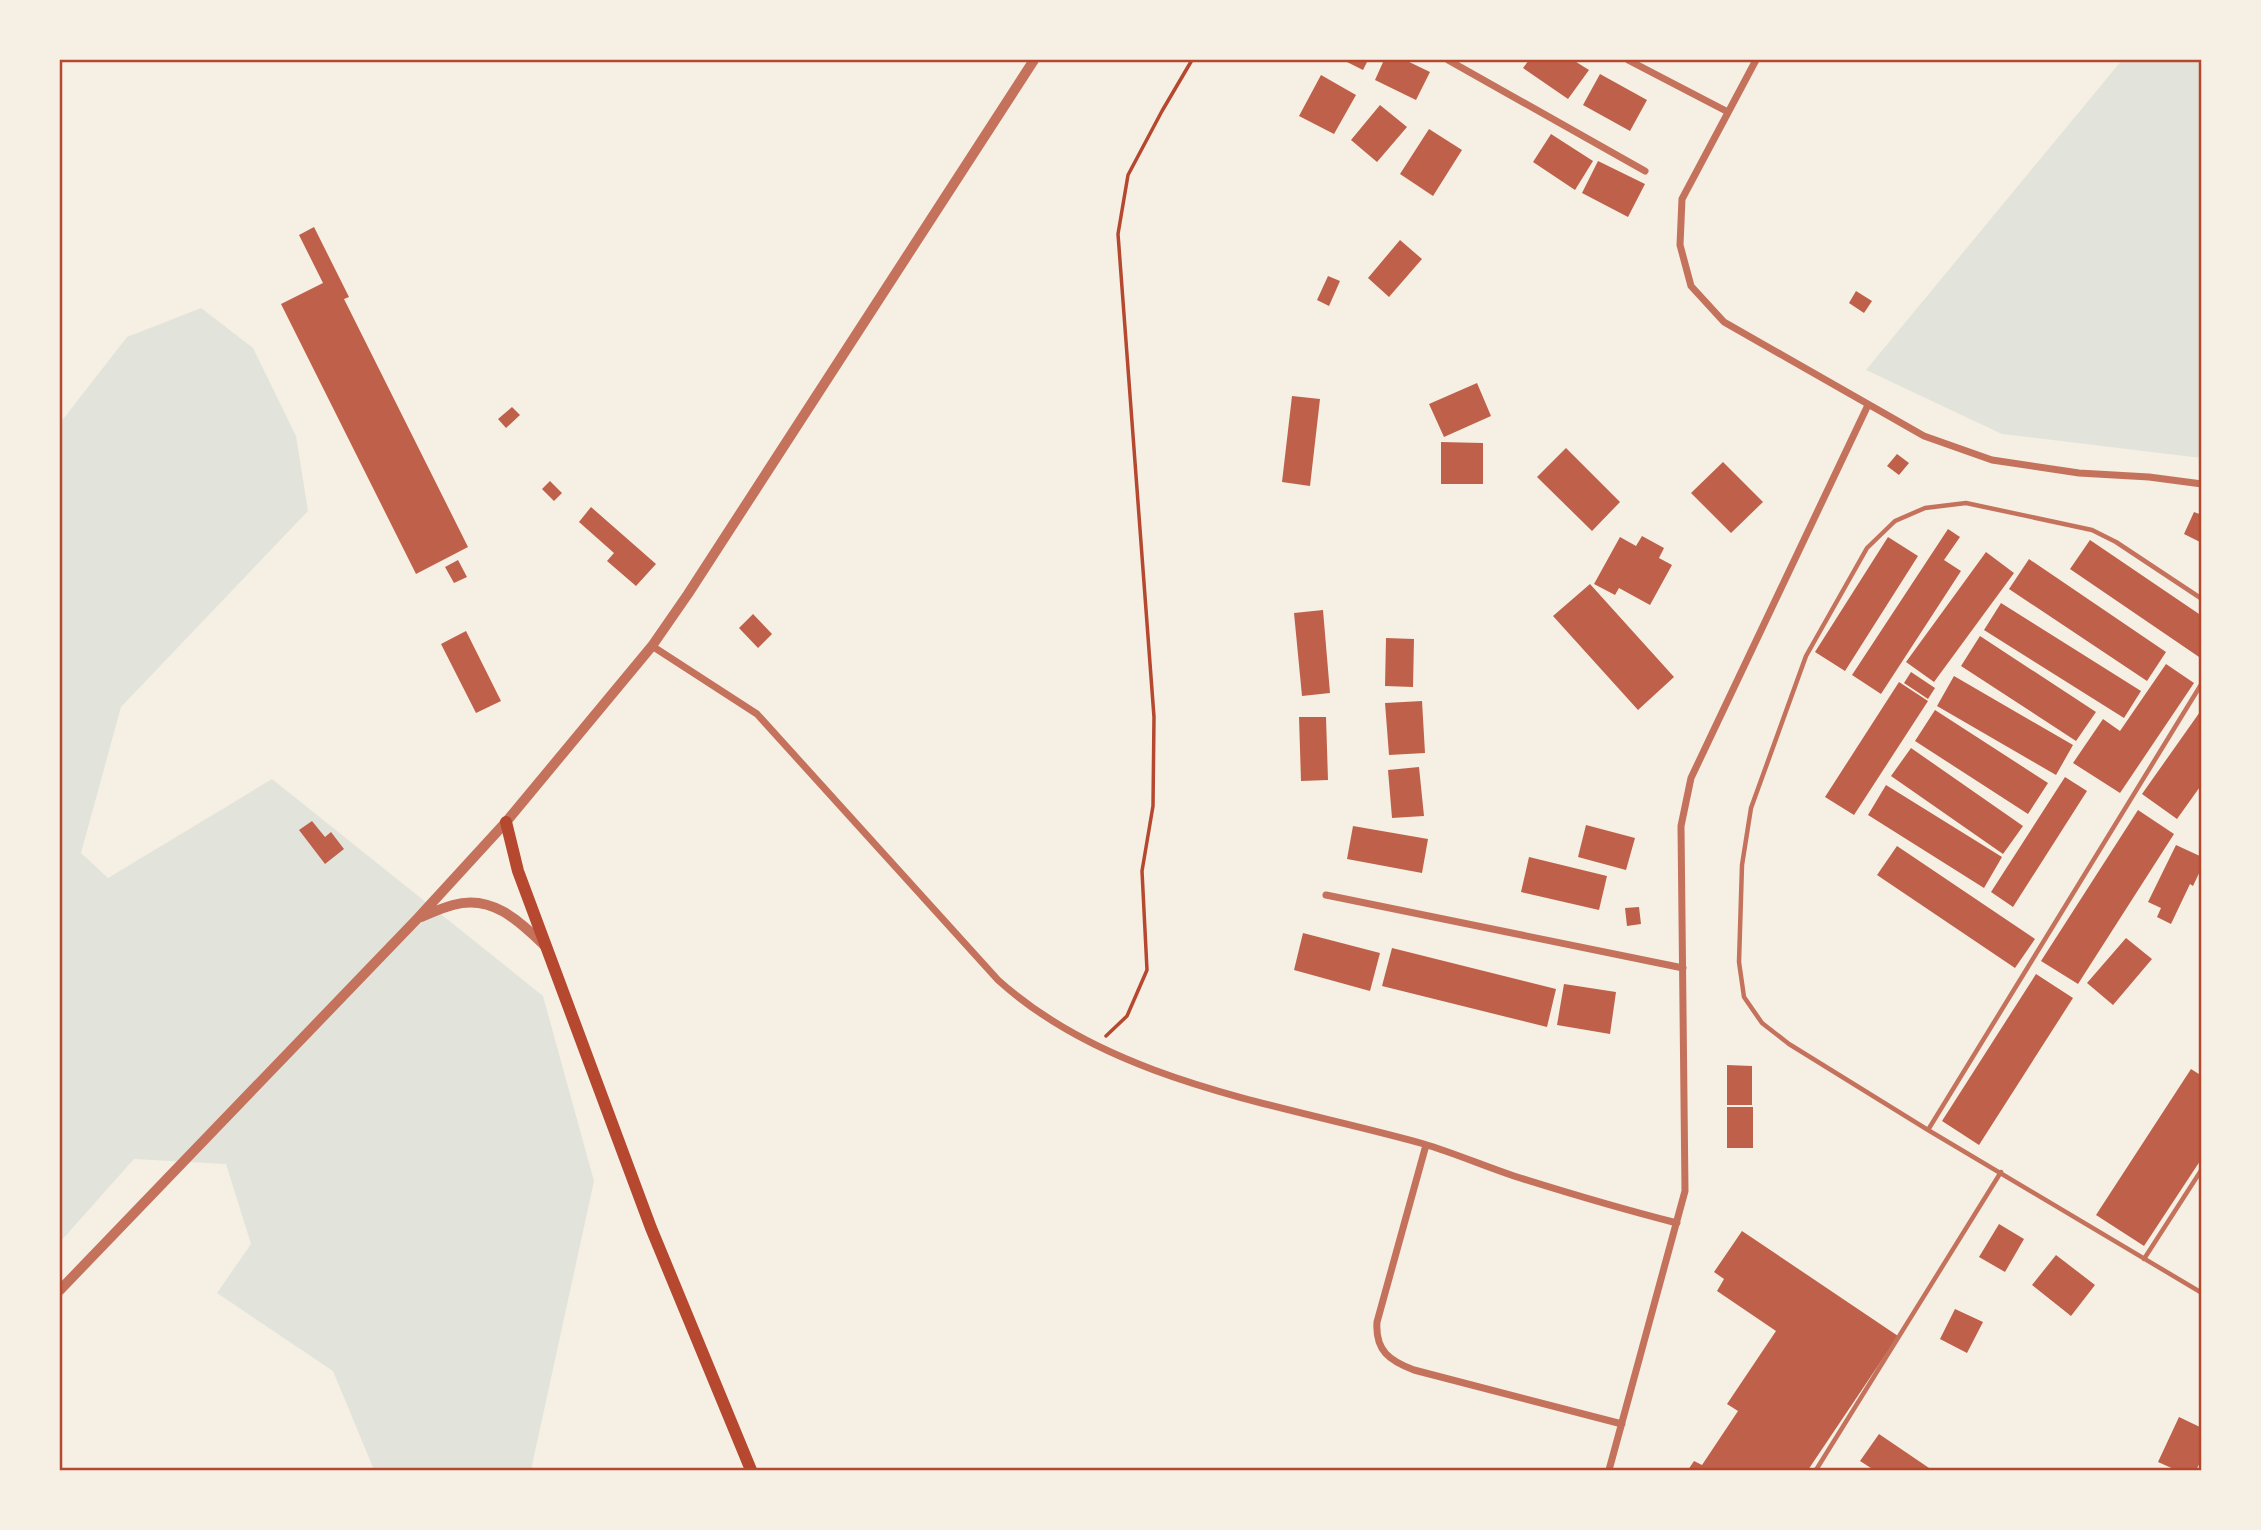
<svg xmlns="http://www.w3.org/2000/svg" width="2261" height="1530" viewBox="0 0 2261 1530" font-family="'Fira Sans Condensed',sans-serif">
  <rect width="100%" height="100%" fill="#f6efe4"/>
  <path fill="#e2e4dc" d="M2122,60H2201V458L2002,434L1866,370Z
    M201,308L253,348L296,436L308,511L121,707L81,853L108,878L272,779L543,996L594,1181L531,1470H374L333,1371L217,1293L251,1244L226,1164L134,1159L60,1242V423L127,337Z"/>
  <path fill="#bf614a" d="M1343,60H1368L1363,70Z
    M1384,60H1405L1430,72L1416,100L1375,80Z
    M1529,60H1573L1589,70L1568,99L1523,68Z
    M1600,74L1647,100L1630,131L1583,105Z
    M1321,75L1356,95L1334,134L1299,116Z
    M1380,105L1407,127L1377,162L1351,140Z
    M1429,129L1462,150L1433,196L1400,174Z
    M1551,134L1593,161L1575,190L1533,162Z
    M1598,161L1645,184L1628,217L1582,193Z
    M314,227L349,297L344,299L468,547L416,574L281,304L323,283L299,235Z
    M1400,240L1422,259L1389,297L1368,278Z
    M1328,276L1340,281L1329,306L1317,300Z
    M1856,291L1872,301L1864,313L1849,303Z
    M1477,383L1491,416L1444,437L1429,404Z
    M1292,396L1320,399L1310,486L1282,482Z
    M512,407L520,415L506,428L498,419Z
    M1441,442L1483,443V484H1441Z
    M1566,448L1620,502L1592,531L1537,477Z
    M1897,454L1909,463L1899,475L1887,466Z
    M1723,462L1763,502L1731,533L1691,493Z
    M550,481L562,493L554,501L542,489Z
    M591,507L656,564L636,586L607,561L614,553L579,522Z
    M2194,512L2202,515V543L2184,534Z
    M1948,529L1960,537L1944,560L1961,571L1881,694L1852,675Z
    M1642,536L1664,548L1659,558L1672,565L1650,605L1619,588L1615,595L1594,584L1620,537L1636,546Z
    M1888,537L1918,556L1845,671L1815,652Z
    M2090,540L2202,616V659L2070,569Z
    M1986,552L2014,573L1934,682L1906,662Z
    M2029,559L2166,652L2147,681L2009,589Z
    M458,560L467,577L454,583L445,567Z
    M1590,584L1674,677L1638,710L1553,616Z
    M2001,603L2141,691L2124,718L1984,630Z
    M1323,610L1330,693L1302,696L1294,613Z
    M753,614L772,634L758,648L739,628Z
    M466,631L501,701L476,713L441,644Z
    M1980,636L2096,712L2076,741L1961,666Z
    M1386,638L1414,639L1413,687L1385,686Z
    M2166,664L2194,683L2120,793L2073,763L2103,719L2120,731Z
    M1911,672L1935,688L1928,699L1904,683Z
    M1954,676L2073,745L2056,775L1937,706Z
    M1899,682L1928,701L1854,815L1825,797Z
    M1422,701L1425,753L1389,755L1385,703Z
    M2202,709V784L2177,819L2142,794Z
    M1935,710L2048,783L2028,814L1915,741Z
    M1299,717H1326L1328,780L1301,781Z
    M1911,748L2023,826L2003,854L1891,776Z
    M1419,767L1424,816L1392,818L1388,770Z
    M2065,777L2087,791L2013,907L1991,892Z
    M1886,785L2002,857L1984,888L1868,815Z
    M2138,810L2174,834L2078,984L2041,961Z
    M312,821L325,837L331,832L344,849L325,864L299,830Z
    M1586,825L1635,838L1626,870L1578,857Z
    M1353,826L1428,839L1422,873L1347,859Z
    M2176,845L2202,857V867L2193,886L2190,884L2171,924L2157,917L2161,908L2148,902Z
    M1897,846L2035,939L2015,968L1877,875Z
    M1529,857L1607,876L1599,910L1521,892Z
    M1639,907L1641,924L1627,926L1625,908Z
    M1303,933L1380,953L1370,991L1294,970Z
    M2126,938L2152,959L2113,1005L2087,983Z
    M1392,948L1556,989L1547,1027L1382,986Z
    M2036,974L2073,998L1979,1145L1942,1121Z
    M1564,984L1616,992L1610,1034L1557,1025Z
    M1727,1065L1752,1066V1105H1727Z
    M2191,1069L2202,1076V1158L2144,1246L2096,1215Z
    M1727,1107H1753V1148H1727Z
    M1999,1224L2024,1239L2005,1272L1979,1257Z
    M1742,1231L1898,1336L1808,1470H1688L1694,1461L1702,1465L1738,1411L1727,1404L1776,1331L1717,1291L1724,1279L1714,1272Z
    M2056,1255L2095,1285L2071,1316L2032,1285Z
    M1955,1309L1983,1322L1967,1353L1940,1339Z
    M2179,1417L2202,1428V1459L2196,1470H2176L2158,1462Z
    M1879,1434L1932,1470H1874L1860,1461Z"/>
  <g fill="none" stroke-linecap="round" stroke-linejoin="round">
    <path stroke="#b5482f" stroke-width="3.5" d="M1106,1036L1127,1016L1147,970L1142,871L1153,806L1154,717L1118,234L1128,175L1162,111L1192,60"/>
    <path stroke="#c5725c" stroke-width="4.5" d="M2202,599L2116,542L2092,530L1966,503L1925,508L1895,521L1867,548L1806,656L1751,808L1742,865L1739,962L1744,997L1762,1023L1789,1044L1928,1130L2202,1293
      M1928,1130L2202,683
      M2144,1259L2202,1169
      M1816,1470L2001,1172"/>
    <path stroke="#c5725c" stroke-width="7" d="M1448,60L1645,171
      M1628,60L1728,112
      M1756,60L1682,199L1680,245L1691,286L1724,322L1924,436L1992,460L2079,473L2149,477L2202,484
      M652,646L757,714L998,980C1112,1083 1281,1104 1424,1144C1454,1153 1484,1166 1514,1176C1568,1193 1622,1209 1677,1223
      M1326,895L1683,968
      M1426,1145L1377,1322C1375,1351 1390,1361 1414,1370L1622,1424
      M1609,1470L1685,1191L1681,826L1691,778L1868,405"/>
    <path stroke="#c5725c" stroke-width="10" d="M421,917C431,913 442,908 453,905C492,894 519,921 545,946
      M60,1290L418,918L506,822L652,646L688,594L1034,60"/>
    <path stroke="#b5482f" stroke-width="12" d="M506,822L518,871L651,1228L751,1470"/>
  </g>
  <rect width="2261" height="1530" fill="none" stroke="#f6efe4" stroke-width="122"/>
  <rect x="61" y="61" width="2139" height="1408" fill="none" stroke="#b5482f" stroke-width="2.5"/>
</svg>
